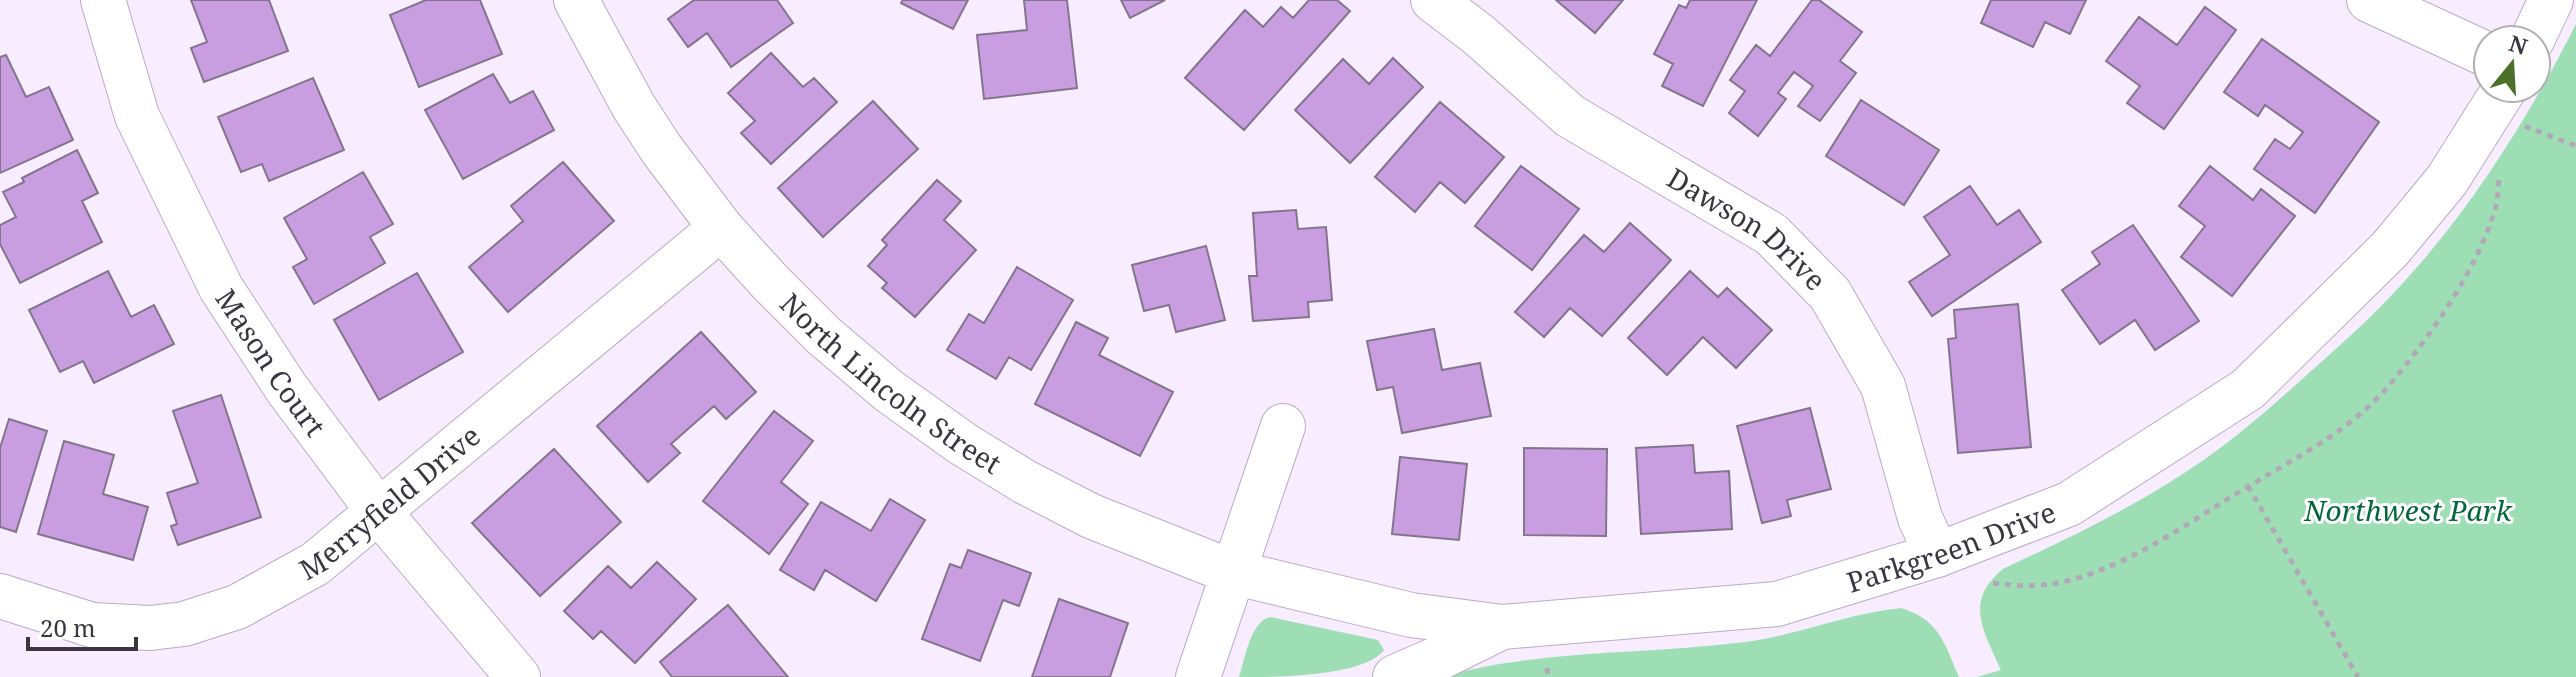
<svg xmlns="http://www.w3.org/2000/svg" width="2576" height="677" viewBox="0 0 2576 677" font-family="'Noto Serif',serif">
  <rect width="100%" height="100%" fill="#f7edfe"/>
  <path fill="#9edeb5" d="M2576,24V677H1977L2001,670C1984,632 1963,601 2003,569C2071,537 2143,503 2205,459C2238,436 2269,409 2299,382C2329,355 2360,328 2388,299C2465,219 2526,123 2576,24Z
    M1901,608C1940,620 1944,643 1959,677H1441C1539,649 1644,655 1745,642C1798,635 1849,613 1901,608Z
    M1270,617L1378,640L1384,650C1363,677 1277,677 1239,677C1245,659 1250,622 1270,617Z"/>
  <path fill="#c89ee1" stroke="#84748e" stroke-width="2" d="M191,0H269L288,51L204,82L191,48L207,42Z
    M426,0H480L502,54L419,87L390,15Z
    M694,0H777L793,23L731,67L707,33L688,47L668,19Z
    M903,0H968L953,29L901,3Z
    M1024,0H1067L1077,88L984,99L977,35L1027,30Z
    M1121,0H1165L1130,18Z
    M1309,0H1337L1350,11L1244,130L1185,78L1245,10L1263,27L1281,7L1293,18Z
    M1556,0H1623L1595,33Z
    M1690,0H1757L1703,106L1662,86L1673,64L1654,54L1679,5L1686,8Z
    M1812,0H1819L1862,32L1840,61L1856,73L1820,121L1798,106L1813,86L1794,72L1778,93L1786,99L1758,136L1729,113L1745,91L1730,80L1756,45L1770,56Z
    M1991,0H2086L2070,34L2045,22L2033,47L1981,23Z
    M2205,7L2236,30L2164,129L2127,103L2140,86L2106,61L2139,17L2177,45Z
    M2262,39L2379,122L2315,213L2254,169L2275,139L2290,149L2303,132L2265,105L2258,116L2224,92Z
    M771,53L803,87L814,78L837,102L771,164L741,133L755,121L728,93Z
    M6,55L26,97L49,87L73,140L0,173V57Z
    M1393,58L1423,87L1350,163L1295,110L1343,59L1369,84Z
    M493,74L510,103L533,91L554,130L463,179L425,110Z
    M313,78L344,150L269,181L262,164L241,172L218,117Z
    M1861,100L1939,150L1904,205L1826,156Z
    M873,101L918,149L823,237L778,188Z
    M1440,102L1504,157L1465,203L1440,182L1415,212L1375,177Z
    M77,150L98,193L82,201L102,242L20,283L0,244V225L16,217L3,192L24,182L22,178Z
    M563,162L614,221L508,312L469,267L523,221L511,206Z
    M1521,166L1579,209L1532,270L1475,226Z
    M2210,166L2253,200L2261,189L2295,216L2232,296L2181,257L2205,226L2179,206Z
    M363,172L393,224L370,237L385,263L314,304L293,267L307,259L284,218Z
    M937,180L961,201L944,220L976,250L915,317L882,288L887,283L868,266L887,245L882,240Z
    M1970,186L1997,225L2019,210L2041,242L1932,316L1909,282L1950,255L1924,217Z
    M1296,210L1298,229L1326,227L1332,300L1308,302L1309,317L1253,321L1249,276H1257L1253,213Z
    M1630,223L1671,260L1602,336L1570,308L1544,337L1515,312L1584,235L1604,252Z
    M2133,225L2199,321L2155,350L2135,320L2100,344L2062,290L2100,264L2092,252Z
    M1206,246L1225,320L1176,332L1169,305L1144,311L1132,265Z
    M1017,267L1073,300L1031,370L1009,357L996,379L947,350L969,314L984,323Z
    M108,271L131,317L154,305L174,344L94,383L83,361L60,372L29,310Z
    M1690,271L1718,297L1727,288L1772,330L1736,368L1703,337L1667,375L1628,338Z
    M417,273L463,352L379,400L334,320Z
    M2018,304L2031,447L1958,453L1948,339L1956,338L1954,310Z
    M1076,322L1108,338L1099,355L1173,392L1140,456L1035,404Z
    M1434,329L1442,370L1480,363L1491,416L1402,433L1393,387L1377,390L1367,341Z
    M701,332L756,392L726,419L714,406L671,444L680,453L648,482L597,426Z
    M221,395L261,517L178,545L171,526L177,524L167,493L198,483L173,411Z
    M1810,408L1831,489L1787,500L1791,516L1762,523L1737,426Z
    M774,411L813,441L781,482L808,504L769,554L703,501Z
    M9,419L47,431L16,532L0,527V448Z
    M64,441L114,455L103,494L148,507L133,560L38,534Z
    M1693,445L1695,473L1729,471L1732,529L1641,534L1636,448Z
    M1524,448L1607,449L1606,536L1524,535Z
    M554,449L621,522L540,596L472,523Z
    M1400,457L1467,464L1459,540L1392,534Z
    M890,499L925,520L876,601L825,570L814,590L780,570L821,502L871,531Z
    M968,550L1031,573L1019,606L1003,600L980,661L922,639L950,564L961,568Z
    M657,562L696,599L635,663L601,631L593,639L564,611L608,566L631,588Z
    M1059,599L1128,623L1110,677H1032Z
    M728,605L788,677H672L660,662Z"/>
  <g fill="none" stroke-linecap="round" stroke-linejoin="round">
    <g stroke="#bbaac6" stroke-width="46">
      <g id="minor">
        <path id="s1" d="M103,0L137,116L221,288L287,389L379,512L518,677"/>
        <path id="s2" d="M576,0L634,107L662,150L721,228L770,282L824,336L889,391L963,444L1025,482L1091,516L1232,572L1411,615L1502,627L1777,604L1937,555L2069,504L2248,389L2390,249L2447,180L2505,88"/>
        <path id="s3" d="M1433,0L1479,35L1570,116L1771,234L1830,294L1883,386L1920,518L1937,555"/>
        <path d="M2369,0L2488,55"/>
        <path d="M2532,40L2551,0"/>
        <path id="s4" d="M0,596L92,625L150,628L184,624L237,607L315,564L721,228"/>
        <path d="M1198,677L1283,426"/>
        <path d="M1395,677L1439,658L1502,627"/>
      </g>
    </g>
    <path stroke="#b2a9b8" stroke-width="5" stroke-dasharray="6 6" stroke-linecap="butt" d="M2526,129L2527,127L2576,146
      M2248,486L2358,677
      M1993,583C2021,587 2044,587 2071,580C2136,562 2192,520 2249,486C2299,456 2353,429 2391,383C2432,334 2479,267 2496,206C2499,196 2497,185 2500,176
      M1547,668L1548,677"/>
    <use href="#minor" stroke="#fff" stroke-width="44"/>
  </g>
  <g text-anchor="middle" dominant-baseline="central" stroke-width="6" stroke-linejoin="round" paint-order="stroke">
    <g font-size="28" fill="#3c3641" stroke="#fff">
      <text stroke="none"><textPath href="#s3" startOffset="390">Dawson Drive</textPath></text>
      <text stroke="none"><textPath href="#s1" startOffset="402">Mason Court</textPath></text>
      <text stroke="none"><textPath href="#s2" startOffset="502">North Lincoln Street</textPath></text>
      <text stroke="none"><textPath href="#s4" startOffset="430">Merryfield Drive</textPath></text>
      <text stroke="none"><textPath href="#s2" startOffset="1630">Parkgreen Drive</textPath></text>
    </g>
    <g font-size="28" font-style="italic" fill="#04663b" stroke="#fff">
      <text x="2408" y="510">Northwest Park</text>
    </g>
  </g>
  <g transform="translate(2512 64) rotate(18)"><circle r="38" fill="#ffffff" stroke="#b1afb3" stroke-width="2"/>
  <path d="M0-6L14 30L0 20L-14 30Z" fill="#4a702a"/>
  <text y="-12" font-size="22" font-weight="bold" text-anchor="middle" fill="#3c3641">N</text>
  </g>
  <path d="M28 637v12h108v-12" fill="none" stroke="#3c3641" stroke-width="4"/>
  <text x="40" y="637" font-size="24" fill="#3c3641" stroke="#ffffff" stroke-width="6" paint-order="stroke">20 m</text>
</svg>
